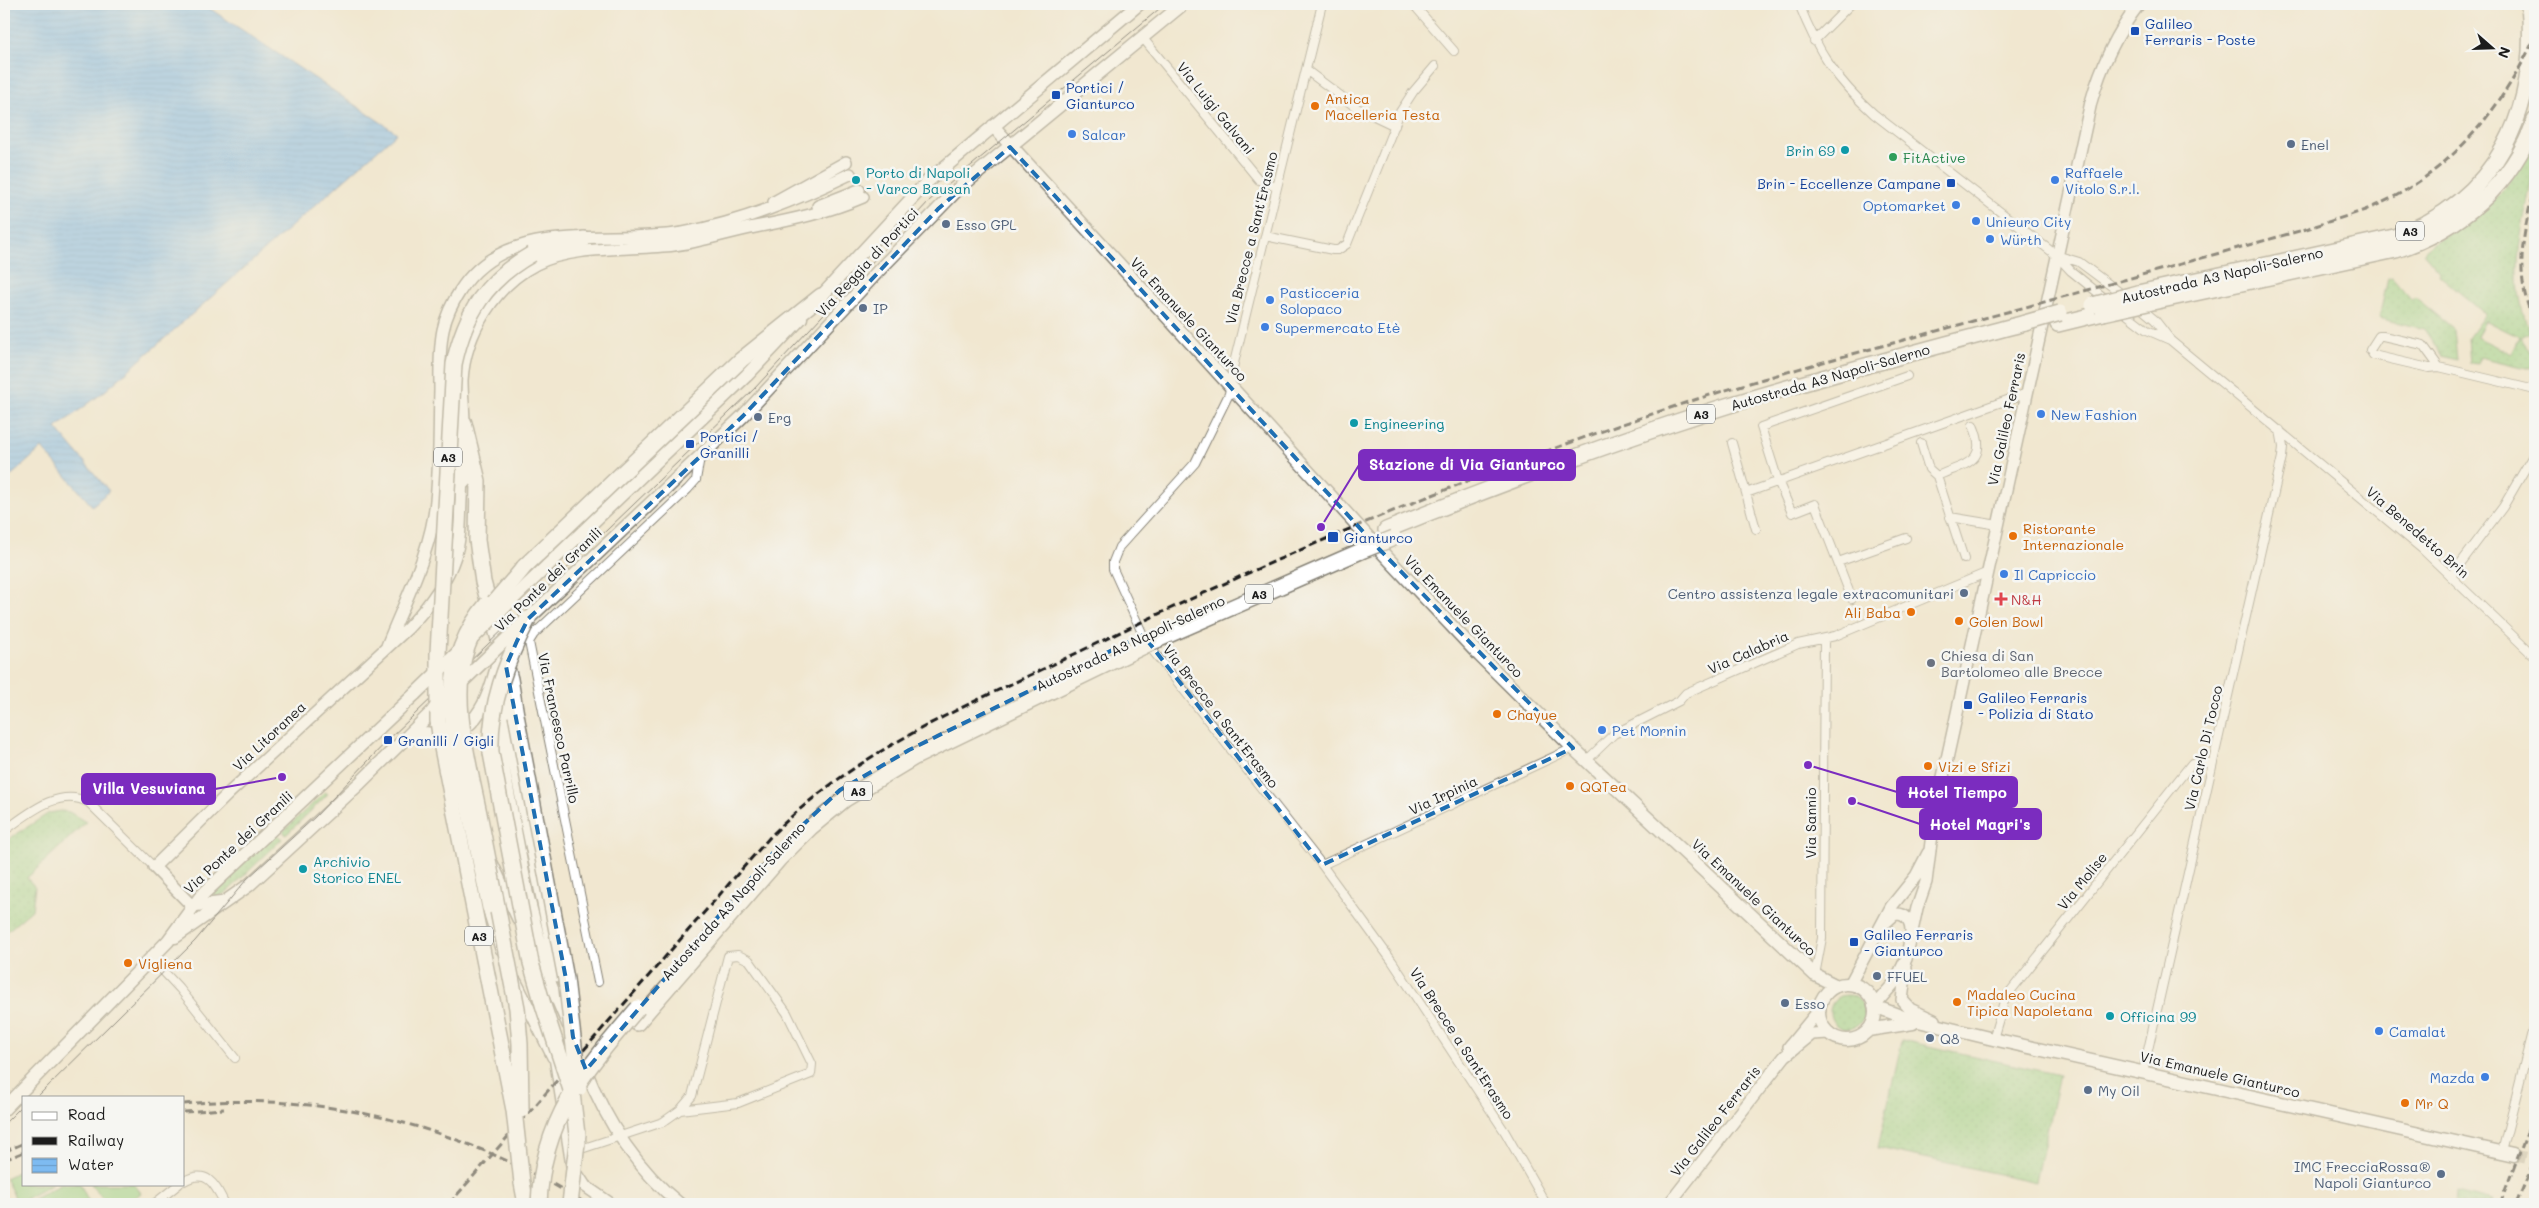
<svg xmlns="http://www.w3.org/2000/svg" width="2539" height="1208" viewBox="0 0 2539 1208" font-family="Mali,sans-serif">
  <defs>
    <pattern id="grass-dots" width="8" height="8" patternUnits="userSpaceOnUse" patternTransform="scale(1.25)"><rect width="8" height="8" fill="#96d287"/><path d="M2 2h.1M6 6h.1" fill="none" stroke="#81b474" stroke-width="1.8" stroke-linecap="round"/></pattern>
    <pattern id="water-rules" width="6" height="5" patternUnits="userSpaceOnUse" patternTransform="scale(1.25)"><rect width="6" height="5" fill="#7ebbf1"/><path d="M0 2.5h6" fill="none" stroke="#6ca0ce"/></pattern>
  </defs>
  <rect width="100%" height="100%" fill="#f6f6f2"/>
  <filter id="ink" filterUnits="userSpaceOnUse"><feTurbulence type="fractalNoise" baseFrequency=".02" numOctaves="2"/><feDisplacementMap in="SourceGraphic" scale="10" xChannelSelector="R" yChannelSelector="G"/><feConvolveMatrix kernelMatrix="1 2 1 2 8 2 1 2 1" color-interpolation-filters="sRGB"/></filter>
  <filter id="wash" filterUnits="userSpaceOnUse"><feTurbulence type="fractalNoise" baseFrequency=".0096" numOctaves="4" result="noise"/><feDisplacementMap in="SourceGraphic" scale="20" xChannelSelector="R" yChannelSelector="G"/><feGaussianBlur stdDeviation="1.12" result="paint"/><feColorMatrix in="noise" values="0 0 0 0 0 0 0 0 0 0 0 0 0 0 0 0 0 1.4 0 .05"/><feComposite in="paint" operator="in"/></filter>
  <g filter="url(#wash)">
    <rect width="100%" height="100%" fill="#f1e7d0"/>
    <path fill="url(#grass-dots)" stroke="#597752" fill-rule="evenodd" d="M2535,137C2535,206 2500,262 2530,332L2520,337L2535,358V370L2480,357L2477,364L2470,363L2468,338L2485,314L2439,275L2440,272L2423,252C2440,236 2463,228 2481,213C2505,193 2519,163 2535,137ZM2485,320L2519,337L2511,354L2477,337Z
      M2392,277L2412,300L2415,297L2454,329L2457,360L2442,356L2424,329L2379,318L2388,278Z
      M325,792L328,794L286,835L283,831Z
      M61,811L69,812L86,822L27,878L35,887L32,910L4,934V842L49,813Z
      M276,833L282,839L225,894L212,898L206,897Z
      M1830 1012a17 17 0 1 1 34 0a17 17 0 1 1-34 0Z
      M1902,1040L2059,1075L2036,1182L1878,1148Z
      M2457,1192L2492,1201H2493L2491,1204H2456Z"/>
    <path fill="#96d287" stroke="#597752" d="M24,1169V1184H53L18,1203L5,1178Z
      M62,1184H80L90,1204H24Z
      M91,1184H134L141,1193L127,1204H108Z"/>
    <path fill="url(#water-rules)" stroke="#4d6c86" d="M4,4H203L397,133L105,391L56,428L109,491L92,506L42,448L4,482Z"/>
  </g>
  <g filter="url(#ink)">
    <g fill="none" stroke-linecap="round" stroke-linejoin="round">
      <path stroke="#c6beac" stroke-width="12" stroke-dasharray="12 6" stroke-linecap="butt" d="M2514,1155L2535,1160"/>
      <g stroke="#868276" stroke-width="10">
        <path id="street" d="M1322,4L1234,363L1229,394L1195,463L1119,547L1113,562V569L1144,637L1153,651L1322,865L1392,961L1505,1132L1546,1204
          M1413,4L1454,51
          M1799,4C1818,52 1835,79 1874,114L2056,255L2079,262L2126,297
          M1142,37L1259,180L1276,187
          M1814,41L1851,4
          M1306,70L1357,108L1395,126
          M1265,236L1333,250H1338L1347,244L1400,112L1413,92L1435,66
          M2056,255L2071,271L2107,300
          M2137,305L2155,320L2169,338
          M2121,310L2147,330L2170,340L2422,549L2535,657
          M2439,367L2423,345L2383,336H2379L2370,350L2373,355L2429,368L2439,367L2535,390
          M1732,443L1746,493L2027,393
          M1921,443L1929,469L1937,476L1964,559
          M1937,476C1967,463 1989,462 1973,425
          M1746,493L1756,529
          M1950,517L1998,525
          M1838,562L1906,538
          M2451,576L2503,507L2535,452
          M1852,599L1815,504L1792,513L1778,481L1761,427L1907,376
          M1587,760L1614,734L1679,701L1686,693L1798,644L1835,636L1988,572
          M4,831C28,814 58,787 88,802L154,867
          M1322,865L1573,748
          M151,958L180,989L235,1058
          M1815,975L1822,938L1824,639
          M598,982L529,642L534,634L688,489L696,480L700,457
          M1993,1039L2005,998L2192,763H2212
          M2143,1072L2282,457L2283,447L2280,430
          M575,1151L663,1122L680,1110L692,1096L728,956L738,955L749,960L787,1013L812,1064L811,1074L738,1103L680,1110
          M2502,1152L2535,1021
          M184,1181C208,1168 215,1185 225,1204
          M154,1204L179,1184"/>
      </g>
      <g stroke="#868276" stroke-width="14">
        <path id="secondary" d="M774,202L846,162
          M818,206L859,190
          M387,646C405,600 432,550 436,500C440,464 439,426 440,390C440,370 439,349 443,330C446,316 452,303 460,291C507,216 608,246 683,233C742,222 796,200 850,174
          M508,692L507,709L511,748L558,976
          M497,718L502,758L527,892L551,985L568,1025
          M492,863L518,919
          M192,906L154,867L229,793L408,628C428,607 446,584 455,556C461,539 460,518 461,500C462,475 463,450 464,425C464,410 462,395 462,380C465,333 495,285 536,264C572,245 633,250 674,245C701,242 728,232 755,227C792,220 828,212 863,197
          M192,906L225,902
          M488,908L501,949
          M1885,923L1895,914C1905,913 1911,920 1911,931
          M1906,968L1902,1000L1910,1009L1934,1020
          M516,982L553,1057
          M1850,984L1891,907L1916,876L1928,853
          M1874,1006L1895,982L1906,959L1917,908L1926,882L1934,818L2091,102C2101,66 2116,34 2139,4
          M1789,1047L1820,1009
          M555,1057L572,1166L585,1186L611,1204
          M584,1066C605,1119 635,1168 680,1204
          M1669,1204L1785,1056L1812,1034L1829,1033"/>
      </g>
      <g stroke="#868276" stroke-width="15">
        <path id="primary" d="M993,126L1379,549L1480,656L1573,748L1815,975L1837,986
          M815,303L927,182L1139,4
          M547,566L747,375L801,318
          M528,619L743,416L882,267L958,189L1183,4
          M410,735C429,730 429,736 444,735C483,732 494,680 501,650
          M175,937L249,885L360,783L433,711
          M1819 1012a28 28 0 1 1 56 0a28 28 0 1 1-56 0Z
          M1874,1006L1906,1018L1993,1039L2514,1155
          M1868,1030L1913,1023
          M4,1109L168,941L201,896L415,694"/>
      </g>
      <g stroke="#868276" stroke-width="18">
        <path id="highway" d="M532,254L584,239
          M2138,293L2394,237C2497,201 2539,111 2529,4
          M2148,303L2396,250C2459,230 2513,184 2535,120
          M2058,324L2103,313
          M464,423L478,481L477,540L483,582L510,679L516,715
          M462,482L469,474L475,477L478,481
          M1386,530C1497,485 1609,443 1723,407C1823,376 1924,350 2025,323
          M524,567L741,360L821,296
          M1157,640L1361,551
          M637,1023L778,860L811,827L845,799L913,758L1144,646
          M522,1183L526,1204"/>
      </g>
      <use href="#street" stroke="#fff" stroke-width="8"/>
      <use href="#secondary" stroke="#fff" stroke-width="11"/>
      <use href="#primary" stroke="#fff" stroke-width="12"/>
      <use href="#highway" stroke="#fff" stroke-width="15"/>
      <path stroke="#1c1c1c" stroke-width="1" d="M37,1097L195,941L247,879L315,817L388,740L754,389L930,200L1165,4
        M4,1124L24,1104"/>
      <path stroke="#1c1c1c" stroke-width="3" stroke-dasharray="8 4" stroke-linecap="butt" d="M2535,183C2524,233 2512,274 2535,323
        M184,1104C331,1091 462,1127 587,1204
        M184,1112L224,1109
        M4,1152L24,1143
        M4,1160L24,1152
        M449,1204L770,837C859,747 972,704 1083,650C1279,555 1478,471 1685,403C1780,372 1877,348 1973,321C2084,292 2193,260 2303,230C2324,223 2345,217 2365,210C2445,179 2500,113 2535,37
        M2500,1204L2535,1112
        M2516,1204L2535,1160"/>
      <g stroke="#868276" stroke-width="14" stroke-linecap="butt">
        <path id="secondary-bridge" d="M486,602C434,663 449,729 465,800C473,836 481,872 488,908"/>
      </g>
      <g stroke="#868276" stroke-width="15" stroke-linecap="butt">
        <path id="primary-bridge" d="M415,694L547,566
          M434,709L524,622"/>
      </g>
      <g stroke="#868276" stroke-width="18" stroke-linecap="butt">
        <path id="highway-bridge" d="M2093,305L2138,293
          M2103,313L2148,303
          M2025,323L2060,313
          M1361,551L1394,538
          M528,619C506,662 489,705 491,753L531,963L544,1008L572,1093L578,1143
          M1144,646L1157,640
          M516,715L566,979L579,1088
          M521,1110L520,1044L517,1008C505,949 494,889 482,829C472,773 448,702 467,647C479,614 503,594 524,567
          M522,1183L514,1110L442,748L438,721V653L454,364C465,313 486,280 532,254
          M539,1204C542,1119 585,1070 638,1008
          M570,1204L578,1134"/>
      </g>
      <use href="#secondary-bridge" stroke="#fff" stroke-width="11"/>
      <use href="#primary-bridge" stroke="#fff" stroke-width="12"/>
      <use href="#highway-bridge" stroke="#fff" stroke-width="15"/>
    </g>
  </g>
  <path d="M0 0H2539V1208H0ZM1010,147L1379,549L1573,748L1322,865L1143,635L909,750L840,790L773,853L586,1070L573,1037L566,979L506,666L517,641L528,619L743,416L938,209Z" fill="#f1e7d0" fill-opacity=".55" fill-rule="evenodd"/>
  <path fill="none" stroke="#1f6fb2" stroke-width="4" stroke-dasharray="10 6" stroke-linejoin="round" d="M1010,147L1379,549L1573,748L1322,865L1143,635L909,750L840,790L773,853L586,1070L573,1037L566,979L506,666L517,641L528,619L743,416L938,209Z"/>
  <g fill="#1a4fb4" stroke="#f6f6f2" stroke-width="2">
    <rect x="2130" y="26" width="10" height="10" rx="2.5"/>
    <rect x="1051" y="90" width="10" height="10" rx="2.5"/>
    <rect x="1946" y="178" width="10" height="10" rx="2.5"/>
    <rect x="685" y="439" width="10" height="10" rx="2.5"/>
    <rect x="1327" y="531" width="12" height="12" rx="2.5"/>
    <rect x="1963" y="700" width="10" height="10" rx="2.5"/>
    <rect x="383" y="735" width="10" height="10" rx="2.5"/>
    <rect x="1849" y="937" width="10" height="10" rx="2.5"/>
  </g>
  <g fill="#e8710a" stroke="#f6f6f2" stroke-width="2">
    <circle cx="1315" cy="106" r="5"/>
    <circle cx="2013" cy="536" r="5"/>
    <circle cx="1911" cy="612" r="5"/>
    <circle cx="1959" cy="621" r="5"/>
    <circle cx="1497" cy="714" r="5"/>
    <circle cx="1928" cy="766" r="5"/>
    <circle cx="1570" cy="786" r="5"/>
    <circle cx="128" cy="963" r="5"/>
    <circle cx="1957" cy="1002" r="5"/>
    <circle cx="2405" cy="1103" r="5"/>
  </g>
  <g fill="#3f7fe0" stroke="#f6f6f2" stroke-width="2">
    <circle cx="1072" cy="134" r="5"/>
    <circle cx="2055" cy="180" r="5"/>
    <circle cx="1956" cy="205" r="5"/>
    <circle cx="1976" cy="221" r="5"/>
    <circle cx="1990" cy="239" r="5"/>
    <circle cx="1270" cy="300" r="5"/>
    <circle cx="1265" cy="327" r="5"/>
    <circle cx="2041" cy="414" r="5"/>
    <circle cx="2004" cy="574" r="5"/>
    <circle cx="1602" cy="730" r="5"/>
    <circle cx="2379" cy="1031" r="5"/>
    <circle cx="2485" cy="1077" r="5"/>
  </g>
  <g fill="#5c6f8a" stroke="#f6f6f2" stroke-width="2">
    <circle cx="2291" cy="144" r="5"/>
    <circle cx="946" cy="224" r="5"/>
    <circle cx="863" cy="308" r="5"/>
    <circle cx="758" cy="417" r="5"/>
    <circle cx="1964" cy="593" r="5"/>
    <circle cx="1877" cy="976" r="5"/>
    <circle cx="1785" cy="1003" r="5"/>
    <circle cx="1930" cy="1038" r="5"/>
    <circle cx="2088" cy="1090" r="5"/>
    <circle cx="2441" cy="1174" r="5"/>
  </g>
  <g fill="#0f9aa8" stroke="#f6f6f2" stroke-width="2">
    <circle cx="1845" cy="150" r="5"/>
    <circle cx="856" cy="180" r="5"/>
    <circle cx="1354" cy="423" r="5"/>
    <circle cx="303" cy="869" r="5"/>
    <circle cx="2110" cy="1016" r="5"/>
  </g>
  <circle fill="#2e9e5b" stroke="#f6f6f2" stroke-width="2" cx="1893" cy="157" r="5"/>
  <path fill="#e0444e" stroke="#f6f6f2" stroke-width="2" d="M1998.5 591.5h5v5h5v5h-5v5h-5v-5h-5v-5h5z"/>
  <circle fill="#6b7280" stroke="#f6f6f2" stroke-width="2" cx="1931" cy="663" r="5"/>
  <g text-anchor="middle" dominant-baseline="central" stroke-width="5" stroke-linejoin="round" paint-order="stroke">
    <g fill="#f6f6f2" stroke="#5d5d5c" stroke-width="1">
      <rect x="2396" y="221.5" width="28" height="19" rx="4"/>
      <rect x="1687" y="404.5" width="28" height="19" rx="4"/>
      <rect x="434" y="447.5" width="28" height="19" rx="4"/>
      <rect x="1245" y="584.5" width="28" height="19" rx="4"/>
      <rect x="844" y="781.5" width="28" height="19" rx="4"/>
      <rect x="465" y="926.5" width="28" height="19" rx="4"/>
    </g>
    <g font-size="12" font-weight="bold" fill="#1c1c1c">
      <text x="2410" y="231">A3</text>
      <text x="1701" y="414">A3</text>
      <text x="448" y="457">A3</text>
      <text x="1259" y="594">A3</text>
      <text x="858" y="791">A3</text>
      <text x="479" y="936">A3</text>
    </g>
    <g font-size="14" fill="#164399" stroke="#f6f6f2" text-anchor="start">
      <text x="2145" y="23">Galileo<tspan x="2145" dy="16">Ferraris - Poste</tspan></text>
      <text x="1066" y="87">Portici /<tspan x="1066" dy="16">Gianturco</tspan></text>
      <text x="1941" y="183" text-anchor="end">Brin - Eccellenze Campane</text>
      <text x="700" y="436">Portici /<tspan x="700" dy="16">Granilli</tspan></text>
      <text x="1344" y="537">Gianturco</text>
      <text x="1978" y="697">Galileo Ferraris<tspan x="1978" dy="16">- Polizia di Stato</tspan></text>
      <text x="398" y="740">Granilli / Gigli</text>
      <text x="1864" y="934">Galileo Ferraris<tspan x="1864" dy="16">- Gianturco</tspan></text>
    </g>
    <g font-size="14" fill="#c56008" stroke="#f6f6f2" text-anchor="start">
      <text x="1325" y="98">Antica<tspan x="1325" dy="16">Macelleria Testa</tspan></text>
      <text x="2023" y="528">Ristorante<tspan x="2023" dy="16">Internazionale</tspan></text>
      <text x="1901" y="612" text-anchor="end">Ali Baba</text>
      <text x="1969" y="621">Golen Bowl</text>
      <text x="1507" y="714">Chayue</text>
      <text x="1938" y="766">Vizi e Sfizi</text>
      <text x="1580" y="786">QQTea</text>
      <text x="138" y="963">Vigliena</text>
      <text x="1967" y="994">Madaleo Cucina<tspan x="1967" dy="16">Tipica Napoletana</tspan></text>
      <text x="2415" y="1103">Mr Q</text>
    </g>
    <g font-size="14" fill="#1c1c1c" stroke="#f6f6f2">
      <text transform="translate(1216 108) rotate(51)">Via Luigi Galvani</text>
      <text transform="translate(1251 238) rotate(-76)">Via Brecce a Sant'Erasmo</text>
      <text transform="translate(867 262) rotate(-47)">Via Reggia di Portici</text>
      <text transform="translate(2222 275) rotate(-13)">Autostrada A3 Napoli-Salerno</text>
      <text transform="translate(1189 319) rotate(47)">Via Emanuele Gianturco</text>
      <text transform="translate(1830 377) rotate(-16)">Autostrada A3 Napoli-Salerno</text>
      <text transform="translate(2006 419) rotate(-78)">Via Galileo Ferraris</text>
      <text transform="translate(2418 532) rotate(41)">Via Benedetto Brin</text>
      <text transform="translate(548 579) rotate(-44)">Via Ponte dei Granili</text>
      <text transform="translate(1464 616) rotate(46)">Via Emanuele Gianturco</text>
      <text transform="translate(1130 643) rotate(-25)">Autostrada A3 Napoli-Salerno</text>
      <text transform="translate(1748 652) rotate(-24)">Via Calabria</text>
      <text transform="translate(1221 716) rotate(52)">Via Brecce a Sant'Erasmo</text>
      <text transform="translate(559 728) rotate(78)">Via Francesco Parrillo</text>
      <text transform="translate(269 736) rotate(-43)">Via Litoranea</text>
      <text transform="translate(2203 748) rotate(-77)">Via Carlo Di Tocco</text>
      <text transform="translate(1443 795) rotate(-25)">Via Irpinia</text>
      <text transform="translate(1810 823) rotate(-90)">Via Sannio</text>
      <text transform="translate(238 842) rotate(-43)">Via Ponte dei Granili</text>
      <text transform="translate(2082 881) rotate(-51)">Via Molise</text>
      <text transform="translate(1754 897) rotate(43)">Via Emanuele Gianturco</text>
      <text transform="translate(733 901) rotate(-48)">Autostrada A3 Napoli-Salerno</text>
      <text transform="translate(1462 1043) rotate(57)">Via Brecce a Sant'Erasmo</text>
      <text transform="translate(2220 1074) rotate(13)">Via Emanuele Gianturco</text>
      <text transform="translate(1715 1121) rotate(-52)">Via Galileo Ferraris</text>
    </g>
    <g font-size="14" fill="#366cbe" stroke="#f6f6f2" text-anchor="start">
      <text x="1082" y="134">Salcar</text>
      <text x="2065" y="172">Raffaele<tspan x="2065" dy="16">Vitolo S.r.l.</tspan></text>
      <text x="1946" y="205" text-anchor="end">Optomarket</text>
      <text x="1986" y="221">Unieuro City</text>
      <text x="2000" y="239">Würth</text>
      <text x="1280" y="292">Pasticceria<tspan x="1280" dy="16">Solopaco</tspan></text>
      <text x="1275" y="327">Supermercato Etè</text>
      <text x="2051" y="414">New Fashion</text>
      <text x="2014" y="574">Il Capriccio</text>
      <text x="1612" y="730">Pet Mornin</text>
      <text x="2389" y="1031">Camalat</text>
      <text x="2475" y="1077" text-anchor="end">Mazda</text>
    </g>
    <g font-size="14" fill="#4e5e75" stroke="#f6f6f2" text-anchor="start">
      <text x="2301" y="144">Enel</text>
      <text x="956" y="224">Esso GPL</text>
      <text x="873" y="308">IP</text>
      <text x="768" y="417">Erg</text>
      <text x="1954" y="593" text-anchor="end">Centro assistenza legale extracomunitari</text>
      <text x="1887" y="976">FFUEL</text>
      <text x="1795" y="1003">Esso</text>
      <text x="1940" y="1038">Q8</text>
      <text x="2098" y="1090">My Oil</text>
      <text x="2431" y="1166" text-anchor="end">IMC FrecciaRossa®<tspan x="2431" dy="16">Napoli Gianturco</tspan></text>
    </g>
    <g font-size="14" fill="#0d838f" stroke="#f6f6f2" text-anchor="start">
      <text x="1835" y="150" text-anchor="end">Brin 69</text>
      <text x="866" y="172">Porto di Napoli<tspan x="866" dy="16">- Varco Bausan</tspan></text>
      <text x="1364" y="423">Engineering</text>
      <text x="313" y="861">Archivio<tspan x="313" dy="16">Storico ENEL</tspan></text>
      <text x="2120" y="1016">Officina 99</text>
    </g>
    <g font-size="14" fill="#27864d" stroke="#f6f6f2" text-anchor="start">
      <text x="1903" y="157">FitActive</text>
    </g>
    <g font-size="14" fill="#be3a42" stroke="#f6f6f2" text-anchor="start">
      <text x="2011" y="599">N&amp;H</text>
    </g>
    <g font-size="14" fill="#5b616d" stroke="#f6f6f2" text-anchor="start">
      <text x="1941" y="655">Chiesa di San<tspan x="1941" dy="16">Bartolomeo alle Brecce</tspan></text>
    </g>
  </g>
  <path fill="none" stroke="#7b2cbf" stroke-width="2" d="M1321 527L1359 465M282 777L215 789M1808 765L1897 792M1852 801L1920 824"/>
  <g fill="#7b2cbf" stroke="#f6f6f2" stroke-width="2">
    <circle cx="1321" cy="527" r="5"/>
    <circle cx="282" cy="777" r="5"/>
    <circle cx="1808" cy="765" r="5"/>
    <circle cx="1852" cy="801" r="5"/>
  </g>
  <g fill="#7b2cbf" stroke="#7b2cbf" stroke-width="2">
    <rect x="1359" y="450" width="216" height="30" rx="5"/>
    <rect x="82" y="774" width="133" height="30" rx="5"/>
    <rect x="1897" y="777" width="120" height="30" rx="5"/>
    <rect x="1920" y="809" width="121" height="30" rx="5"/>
  </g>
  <g font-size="15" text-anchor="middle" font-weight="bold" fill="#fff">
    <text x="1467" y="470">Stazione di Via Gianturco</text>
    <text x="149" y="794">Villa Vesuviana</text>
    <text x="1957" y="798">Hotel Tiempo</text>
    <text x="1980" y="830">Hotel Magri's</text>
  </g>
  <rect width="2539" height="1208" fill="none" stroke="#f6f6f2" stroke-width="20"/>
  <rect x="22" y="1096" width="162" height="90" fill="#f6f6f2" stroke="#9f9f9c"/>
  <rect x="32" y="1112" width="25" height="8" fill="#ffffff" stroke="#9f9f9c"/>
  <text x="68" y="1120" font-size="15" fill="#1c1c1c">Road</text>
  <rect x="32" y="1137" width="25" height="8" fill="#1c1c1c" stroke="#9f9f9c"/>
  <text x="68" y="1146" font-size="15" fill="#1c1c1c">Railway</text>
  <rect x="32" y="1158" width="25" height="15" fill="url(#water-rules)" stroke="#9f9f9c"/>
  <text x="68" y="1170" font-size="15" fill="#1c1c1c">Water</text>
  <g transform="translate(2492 48) rotate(110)" stroke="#f6f6f2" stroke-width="4" paint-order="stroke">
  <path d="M0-4L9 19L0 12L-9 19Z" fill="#1c1c1c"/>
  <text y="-8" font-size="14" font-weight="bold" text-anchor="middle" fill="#1c1c1c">N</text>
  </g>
</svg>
